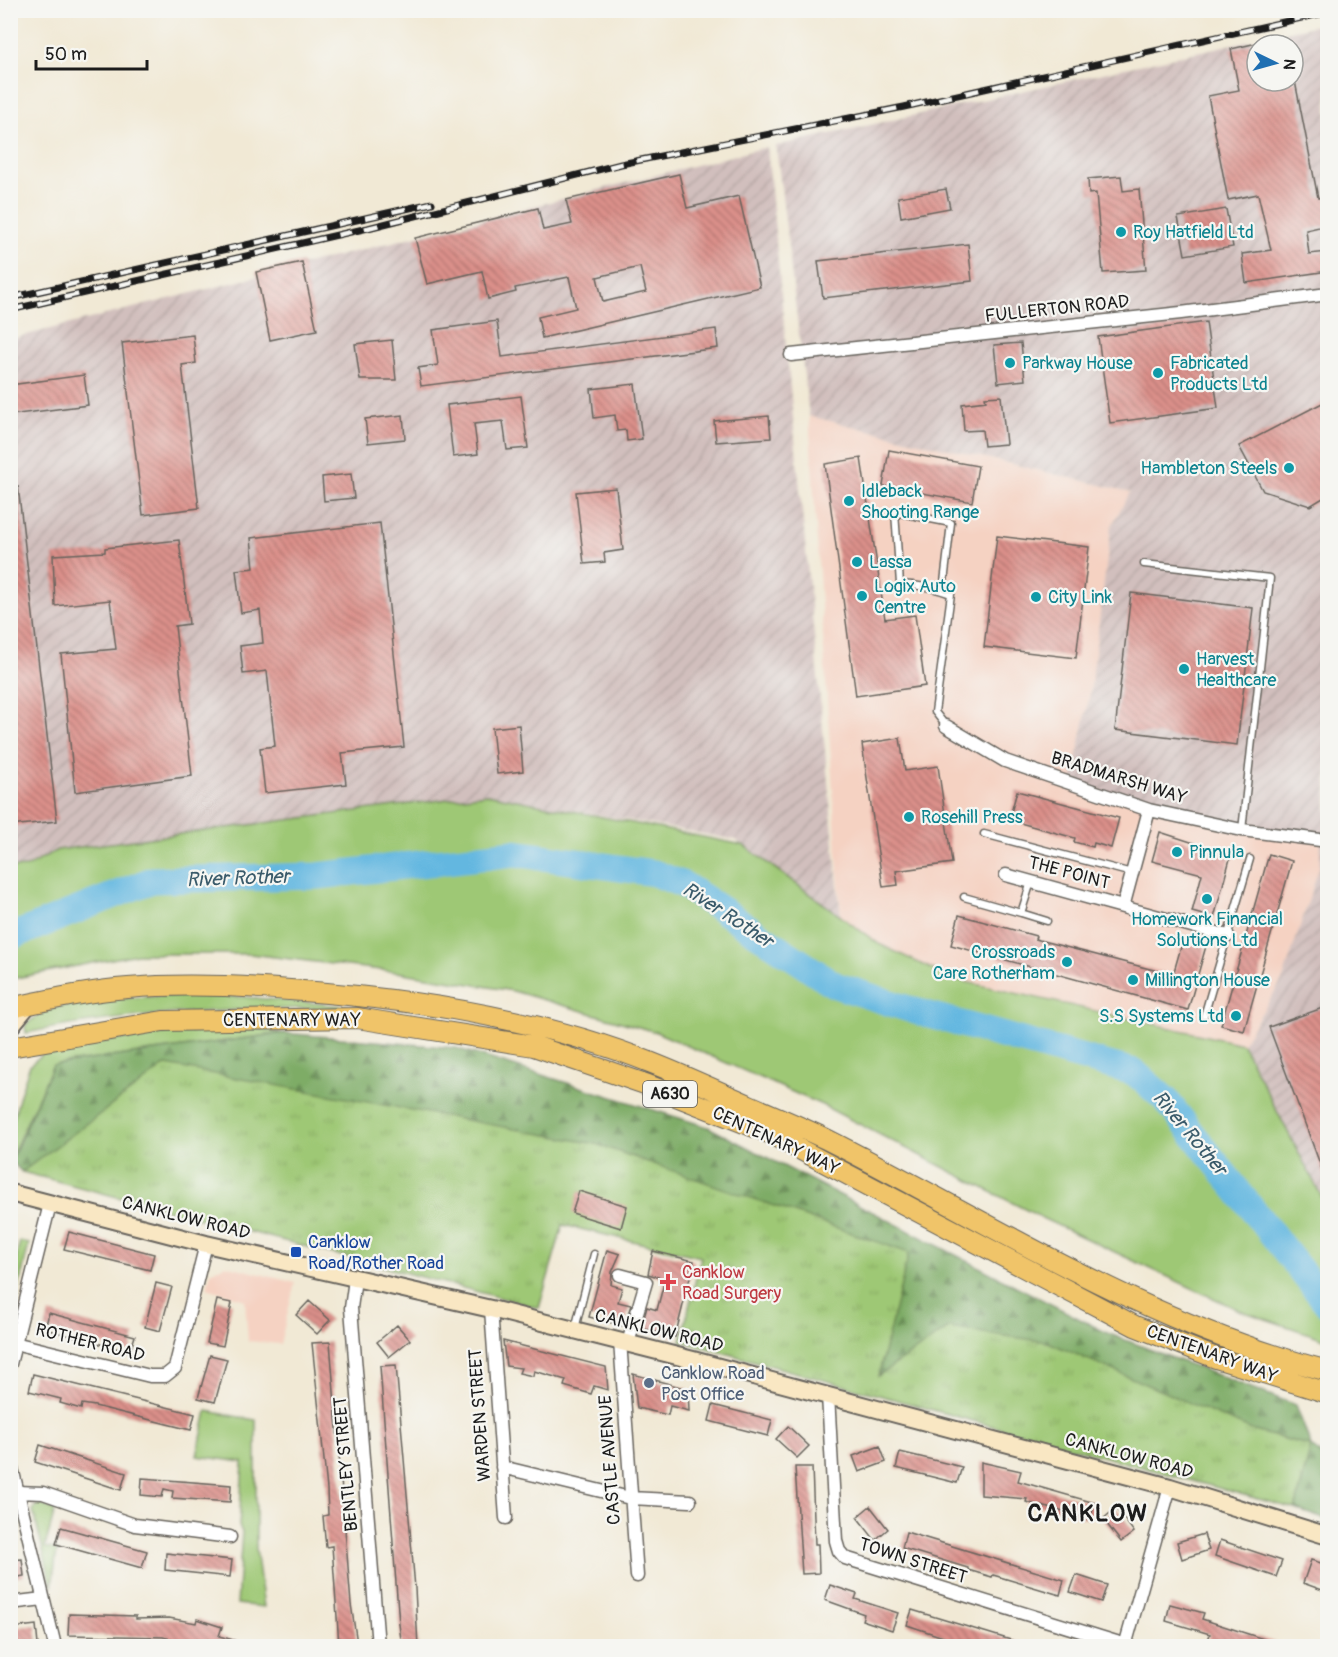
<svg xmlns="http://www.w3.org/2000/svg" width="1338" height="1657" viewBox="0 0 1338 1657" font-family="Pangolin,sans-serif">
  <defs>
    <pattern id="industrial-furrows" width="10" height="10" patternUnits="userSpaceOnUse" patternTransform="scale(1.5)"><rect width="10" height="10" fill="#d1bfbd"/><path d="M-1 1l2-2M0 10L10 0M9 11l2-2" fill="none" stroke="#b3a4a2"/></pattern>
    <pattern id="forest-firs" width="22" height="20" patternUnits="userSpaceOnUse" patternTransform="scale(1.5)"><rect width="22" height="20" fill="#7eac66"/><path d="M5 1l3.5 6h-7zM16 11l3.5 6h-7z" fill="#668b53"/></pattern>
    <pattern id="park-tufts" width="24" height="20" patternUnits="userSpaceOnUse" patternTransform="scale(1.5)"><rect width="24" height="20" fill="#9ec874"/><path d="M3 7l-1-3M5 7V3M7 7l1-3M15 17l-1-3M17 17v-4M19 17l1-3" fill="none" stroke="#88ab64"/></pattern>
    <pattern id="building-back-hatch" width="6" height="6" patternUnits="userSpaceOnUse" patternTransform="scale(1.5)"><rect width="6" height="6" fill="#db908a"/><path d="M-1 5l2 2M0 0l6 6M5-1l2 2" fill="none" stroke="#b17570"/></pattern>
  </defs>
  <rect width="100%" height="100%" fill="#f6f6f2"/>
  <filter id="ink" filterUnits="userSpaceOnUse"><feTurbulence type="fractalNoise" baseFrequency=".0167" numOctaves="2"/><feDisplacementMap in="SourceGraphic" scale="12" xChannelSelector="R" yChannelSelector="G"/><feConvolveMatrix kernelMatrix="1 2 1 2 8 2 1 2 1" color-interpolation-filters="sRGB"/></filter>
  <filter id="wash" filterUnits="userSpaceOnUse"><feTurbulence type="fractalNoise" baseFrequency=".008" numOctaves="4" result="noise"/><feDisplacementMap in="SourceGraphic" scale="24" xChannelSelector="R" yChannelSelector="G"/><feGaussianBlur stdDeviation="1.35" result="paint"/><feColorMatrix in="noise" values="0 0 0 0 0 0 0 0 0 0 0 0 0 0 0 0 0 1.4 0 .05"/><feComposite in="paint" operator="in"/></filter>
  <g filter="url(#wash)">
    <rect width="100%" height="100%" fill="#f1e9d5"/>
    <path fill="#f5d2c2" d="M809,416L1130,492L1111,527L1090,694L1071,785L1321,841L1319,868L1283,979L1242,1044L953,979L879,944L841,917Z
      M225,1265L295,1283L280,1344L248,1341L245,1300L207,1288L211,1272Z"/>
    <path fill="url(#industrial-furrows)" fill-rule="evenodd" d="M1327,23V1207L1242,1044L1283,979L1319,868L1321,841L1242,830L1071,785L1090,694L1111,527L1130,492L809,416L776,146ZM1257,45H1293V81H1257Z
      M767,147L841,917L736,840L487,794L57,850L27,867L11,868V339Z"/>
    <path fill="#9ec874" stroke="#5d7248" stroke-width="1.5" d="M487,794L743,845L879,944L953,979L1242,1044L1327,1207V1340L1239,1310L1044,1219L822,1105L656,1032L513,991L397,972L250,954H137L11,979V868L27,867L57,850Z
      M184,995L243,997L368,1008C252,1008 139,1010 26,1033L25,1025C31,1021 38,1015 44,1012C76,998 148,997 184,995Z
      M255,1028L283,1033L53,1065L11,1157V1128L21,1091L30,1065L49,1049L171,1032Z
      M20,1241L29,1244L11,1320V1280Z
      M207,1411L256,1420V1549L264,1607L237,1604L242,1532L239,1526L243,1462L197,1456Z
      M39,1504L55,1510L45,1547L57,1550L52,1587L33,1510Z"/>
    <path fill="url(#forest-firs)" stroke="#4d6441" stroke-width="1.5" d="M283,1033L456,1048L708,1127L1107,1333L1296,1405L1311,1446L1327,1461V1520L1295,1509L1311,1446L1254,1431L949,1328L878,1376L908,1253L166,1065L22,1172L11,1161L53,1065Z"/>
    <path fill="url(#park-tufts)" stroke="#5d7248" stroke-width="1.5" d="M166,1065L596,1144L909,1253L878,1376L949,1328L1048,1342L1254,1431L1311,1446L1295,1509L681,1341L701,1257L563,1225L539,1308L22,1172Z"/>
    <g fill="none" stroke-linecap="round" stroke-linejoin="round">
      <path stroke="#64b7e0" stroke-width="27" d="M10,937L152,880L318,876L514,853L654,873L684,885L835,985L915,1011L1134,1072L1166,1100L1328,1305"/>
    </g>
    <g id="blocks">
      <path fill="url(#building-back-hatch)" fill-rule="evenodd" d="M1257,43V81H1295L1318,198L1328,196V225L1306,230L1309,254L1328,252V271L1246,283L1242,254L1271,250L1258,194L1228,200L1208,96L1239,90L1231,49Z
        M679,174L687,208L739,196L760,287L542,338L538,317L576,308L569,277L515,288L516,292L488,299L482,271L427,284L415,238L538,208L543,230L572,224L566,200ZM640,267L646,292L603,302L597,277Z
        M1121,176L1123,191L1139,189L1146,270L1103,273L1096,193L1089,194L1088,179Z
        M946,189L950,208L901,217L898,197Z
        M1226,209L1233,247L1185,255L1178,217Z
        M968,244L972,281L823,298L818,261Z
        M302,262L317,330L270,340L256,272Z
        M497,321L502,357L716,329L718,348L421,386L418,368L438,365L433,330Z
        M1206,322L1218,408L1110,423L1098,337Z
        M193,335L196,363L182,365L199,508L143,515L122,343Z
        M392,340L396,380H360L355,344Z
        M1021,343L1025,380L998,383L994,345Z
        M84,375L88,405L10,415V385Z
        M635,384L642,439L627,441L626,430L617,431L615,415L594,418L591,389Z
        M521,396L528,448L507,450L503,421L474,424L478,454L453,457L447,405Z
        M1001,396L1006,444L984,446L982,430L964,431L962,404L986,401L985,397Z
        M1328,400V495L1310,506L1263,491L1239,446Z
        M403,415L405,439L368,443L365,419Z
        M769,416L771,438L716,442L714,421Z
        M889,450L978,466L972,502L883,486Z
        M861,458L885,619L915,615L925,686L856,696L825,464Z
        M351,474L354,498L324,501L322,477Z
        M10,486H18L57,821L10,826Z
        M616,488L623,550L604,553L605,562L584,564L576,492Z
        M380,523L404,747L342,753L346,784L265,793L260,748L275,746L267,671L243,674L240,646L263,643L260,610L241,613L236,570L254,568L251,538Z
        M997,536L1089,547L1076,658L984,647Z
        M179,540L189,624L175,626L192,776L75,792L61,654L116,649L110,600L55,606L53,555L105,552V548Z
        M1131,593L1253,608L1237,745L1115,730Z
        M519,725L523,771L497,774L492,728Z
        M900,738L905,771L938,766L952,863L896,871L898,885L883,887L862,744Z
        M1017,791L1119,818L1111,848L1094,843L1093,847L1074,842L1075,838L1009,820Z
        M1160,832L1231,855L1214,918L1192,912L1202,874L1152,861Z
        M1269,854L1292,861L1244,1031L1221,1025Z
        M959,915L1036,936L1035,939L1173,975L1183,940L1206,946L1188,1010L951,945Z
        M1328,1006V1180H1326L1269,1027Z
        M579,1191L627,1206L621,1228L572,1213Z
        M69,1232L154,1254L150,1270L64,1249Z
        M607,1250L620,1254L612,1272L611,1285L622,1288L618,1302L631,1305L624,1326L589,1317Z
        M653,1251L694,1261L675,1337L641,1328L647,1307L657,1310L665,1279L648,1274Z
        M156,1283L172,1287L160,1331L145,1327Z
        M217,1300L232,1303L223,1346L207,1343Z
        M309,1301L330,1320L317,1334L296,1315Z
        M49,1313L135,1336L130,1352L45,1329Z
        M397,1325L410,1340L389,1357L377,1342Z
        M503,1341L606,1367L608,1390L594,1386L591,1394L564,1386L566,1380L534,1371L533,1376L519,1373L521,1368L506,1366Z
        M330,1342L351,1604L357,1643L339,1645L332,1546L326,1547L324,1527L323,1516L328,1515L327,1489L312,1343Z
        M210,1355L227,1359L215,1402L198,1398Z
        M396,1365L415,1588L418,1647H402L399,1624L380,1366Z
        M33,1374L195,1414L191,1430L95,1406L82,1404L81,1409L60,1403L61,1399L29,1391Z
        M633,1374L688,1389L689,1411L670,1406L668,1415L637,1408Z
        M713,1405L772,1420L768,1436L709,1421Z
        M788,1426L809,1446L797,1458L776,1439Z
        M40,1445L126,1473L121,1490L35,1462Z
        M880,1446L886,1462L859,1472L853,1456Z
        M900,1452L962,1467L957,1483L896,1468Z
        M981,1462L1021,1471L1018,1481L1095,1503L1090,1519L1026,1502L1027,1499L981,1495Z
        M795,1467H812L815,1544H818L819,1573L802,1574Z
        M142,1478L231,1485L230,1502L172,1498L173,1491L164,1489L162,1497L141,1495Z
        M870,1506L888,1529L875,1540L857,1517Z
        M1116,1508L1134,1532L1121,1542L1103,1519Z
        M61,1527L147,1551L142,1568L56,1544Z
        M906,1532L1064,1580L1060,1595L993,1575L992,1577L968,1570V1568L902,1548Z
        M1204,1534L1209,1550L1182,1559L1177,1542Z
        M1220,1540L1282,1561L1276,1577L1215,1556Z
        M166,1553L232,1560L230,1577L165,1570Z
        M22,1559L24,1576L13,1578L11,1560Z
        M1311,1560L1328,1565L1325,1591L1303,1583Z
        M1076,1575L1107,1585L1101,1602L1070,1592Z
        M830,1585L857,1594L855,1599L898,1613L892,1630L862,1620L864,1614L825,1600Z
        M1170,1604L1204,1613L1202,1619L1279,1644V1647H1228L1208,1640L1210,1634L1166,1621Z
        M912,1610L1024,1644L1023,1647H974L943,1637L907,1625Z
        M69,1614L136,1616V1619L169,1618L196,1623L197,1619L222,1627L219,1636L244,1643V1647H200L163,1637L68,1635Z
        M36,1625L38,1645L12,1646L11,1628Z"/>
    </g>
  </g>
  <g filter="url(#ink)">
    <use href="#blocks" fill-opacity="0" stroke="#67645d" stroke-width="1.5"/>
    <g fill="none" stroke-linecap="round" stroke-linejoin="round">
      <g stroke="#67645d" stroke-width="9">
        <path id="lane" d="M1144,564L1270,578L1242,830
          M943,591L951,523L895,512L900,584C919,585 933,587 951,594L935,712L946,726
          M984,834L1132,873
          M1031,882L1021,913L1047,921
          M964,897L1021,913
          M1204,1016L1250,859
          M575,1329L594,1254"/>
      </g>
      <g stroke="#67645d" stroke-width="15">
        <path id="street" d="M791,355L1181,313L1328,294
          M946,726L1005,761L1149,810L1242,830L1328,841
          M1006,875L1228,936
          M1123,907L1149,810
          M620,1275L646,1282L628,1343
          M355,1279L351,1308L378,1646
          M491,1309L506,1518
          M620,1341L637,1576
          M10,1342L150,1376H165L175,1368L206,1244
          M10,1364L50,1204
          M828,1395L836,1541L839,1551L845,1558L1129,1646
          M10,1460L55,1646
          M502,1467L630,1498L690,1501
          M17,1492L43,1493L135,1525L230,1537
          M10,1603L43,1599
          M1125,1646L1170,1487"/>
      </g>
      <g stroke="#67645d" stroke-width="20">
        <path id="secondary" d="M10,1027L29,1004
          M10,1193L206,1244L491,1309L693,1360L1170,1487L1328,1536"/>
      </g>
      <g stroke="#67645d" stroke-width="22">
        <path id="primary" d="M10,1008C49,1000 88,991 128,988C186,983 245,986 303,991C420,1000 543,1019 652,1063C685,1076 717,1091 749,1105C774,1116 801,1127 826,1139C992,1223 1146,1324 1328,1371
          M10,1047L163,1021L357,1018L534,1046L648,1085L767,1132L1135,1326L1216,1358L1328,1393"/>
      </g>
      <use href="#lane" stroke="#fff" stroke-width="6"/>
      <use href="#street" stroke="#fff" stroke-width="12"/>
      <use href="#secondary" stroke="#f9e7c3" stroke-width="16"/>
      <use href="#primary" stroke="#f0c469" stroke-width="20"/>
      <g stroke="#1c1c1c" stroke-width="7">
        <path id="rail" d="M10,298L432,203
          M10,310L368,228L621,164L904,107L1328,12"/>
      </g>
      <use href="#rail" stroke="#f6f6f2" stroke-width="4.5" stroke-dasharray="14" stroke-linecap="butt"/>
    </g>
  </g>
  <g fill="#0f9aa8" stroke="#f6f6f2" stroke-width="2">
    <circle cx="1121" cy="232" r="6"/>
    <circle cx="1010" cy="363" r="6"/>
    <circle cx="1158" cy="373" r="6"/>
    <circle cx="1289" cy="468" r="6"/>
    <circle cx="849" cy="501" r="6"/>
    <circle cx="857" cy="562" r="6"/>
    <circle cx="862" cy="596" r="6"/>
    <circle cx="1036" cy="597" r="6"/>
    <circle cx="1184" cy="669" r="6"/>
    <circle cx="909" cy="817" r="6"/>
    <circle cx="1177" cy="852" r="6"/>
    <circle cx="1207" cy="899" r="6"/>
    <circle cx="1067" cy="962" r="6"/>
    <circle cx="1133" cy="980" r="6"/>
    <circle cx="1236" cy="1016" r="6"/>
  </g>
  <rect fill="#1a4fb4" stroke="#f6f6f2" stroke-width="2" x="290" y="1246" width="12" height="12" rx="3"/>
  <path fill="#e0444e" stroke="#f6f6f2" stroke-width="2" d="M665 1273h6v6h6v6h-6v6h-6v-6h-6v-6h6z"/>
  <circle fill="#5c6f8a" stroke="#f6f6f2" stroke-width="2" cx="649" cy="1383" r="6"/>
  <g text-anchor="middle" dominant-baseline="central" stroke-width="4.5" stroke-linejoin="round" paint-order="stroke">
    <rect fill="#f6f6f2" stroke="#5d5d5c" stroke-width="1.5" x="643" y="1081" width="54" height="26" rx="4.5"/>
    <g font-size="16" font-weight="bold" fill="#1c1c1c">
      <text x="670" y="1094">A630</text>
    </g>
    <g font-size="18" fill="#0d838f" stroke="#f6f6f2" text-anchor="start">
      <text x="1133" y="232">Roy Hatfield Ltd</text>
      <text x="1022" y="363">Parkway House</text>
      <text x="1170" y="363">Fabricated<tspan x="1170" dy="21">Products Ltd</tspan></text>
      <text x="1277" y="468" text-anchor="end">Hambleton Steels</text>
      <text x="861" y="491">Idleback<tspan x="861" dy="21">Shooting Range</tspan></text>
      <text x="869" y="562">Lassa</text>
      <text x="874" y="586">Logix Auto<tspan x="874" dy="21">Centre</tspan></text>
      <text x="1048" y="597">City Link</text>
      <text x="1196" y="659">Harvest<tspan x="1196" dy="21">Healthcare</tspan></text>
      <text x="921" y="817">Rosehill Press</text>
      <text x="1189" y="852">Pinnula</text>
      <text x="1207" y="919" text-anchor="middle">Homework Financial<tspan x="1207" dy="21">Solutions Ltd</tspan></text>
      <text x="1055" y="952" text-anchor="end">Crossroads<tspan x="1055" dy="21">Care Rotherham</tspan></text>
      <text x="1145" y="980">Millington House</text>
      <text x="1224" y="1016" text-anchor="end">S.S Systems Ltd</text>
    </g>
    <g font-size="18" fill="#1c1c1c" stroke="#f6f6f2">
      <text transform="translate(1057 309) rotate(-6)">FULLERTON ROAD</text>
      <text transform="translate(1119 778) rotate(17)">BRADMARSH WAY</text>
      <text transform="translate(1069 873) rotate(15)">THE POINT</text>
      <text x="292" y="1020">CENTENARY WAY</text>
      <text transform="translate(776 1141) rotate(25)">CENTENARY WAY</text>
      <text transform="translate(186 1218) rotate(14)">CANKLOW ROAD</text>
      <text transform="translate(659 1331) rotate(14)">CANKLOW ROAD</text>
      <text transform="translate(90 1343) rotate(14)">ROTHER ROAD</text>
      <text transform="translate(1212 1354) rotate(20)">CENTENARY WAY</text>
      <text transform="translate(480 1415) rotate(-94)">WARDEN STREET</text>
      <text transform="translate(1129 1456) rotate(15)">CANKLOW ROAD</text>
      <text transform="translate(610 1460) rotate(-94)">CASTLE AVENUE</text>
      <text transform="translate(346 1464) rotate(-95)">BENTLEY STREET</text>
      <text transform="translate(913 1561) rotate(18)">TOWN STREET</text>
    </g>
    <g font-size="18" fill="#164399" stroke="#f6f6f2" text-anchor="start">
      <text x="308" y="1242">Canklow<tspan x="308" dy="21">Road/Rother Road</tspan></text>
    </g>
    <g font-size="18" fill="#be3a42" stroke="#f6f6f2" text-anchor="start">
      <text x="682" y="1272">Canklow<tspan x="682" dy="21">Road Surgery</tspan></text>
    </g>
    <g font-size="18" fill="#4e5e75" stroke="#f6f6f2" text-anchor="start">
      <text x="661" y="1373">Canklow Road<tspan x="661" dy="21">Post Office</tspan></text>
    </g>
    <g font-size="20" font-style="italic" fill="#395a6a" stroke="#f6f6f2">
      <text transform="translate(238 878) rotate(-2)">River Rother</text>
      <text transform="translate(728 915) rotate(33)">River Rother</text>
      <text transform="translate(1190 1133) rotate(50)">River Rother</text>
    </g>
    <g font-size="24" font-weight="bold" letter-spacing="1.5" fill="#1c1c1c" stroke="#f6f6f2">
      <text x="1088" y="1513">CANKLOW</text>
    </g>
  </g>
  <rect width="1338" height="1657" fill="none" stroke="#f6f6f2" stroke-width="36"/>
  <g transform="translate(1275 63) rotate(95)"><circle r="28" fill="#f6f6f2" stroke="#9f9f9c" stroke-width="1.5"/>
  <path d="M0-4.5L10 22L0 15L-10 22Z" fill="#1f6fb2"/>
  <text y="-9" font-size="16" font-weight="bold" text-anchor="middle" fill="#1c1c1c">N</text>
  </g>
  <path d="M36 60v9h111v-9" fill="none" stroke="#1c1c1c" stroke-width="3"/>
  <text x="45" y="60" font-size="18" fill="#1c1c1c" stroke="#f6f6f2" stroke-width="4.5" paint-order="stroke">50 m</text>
</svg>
